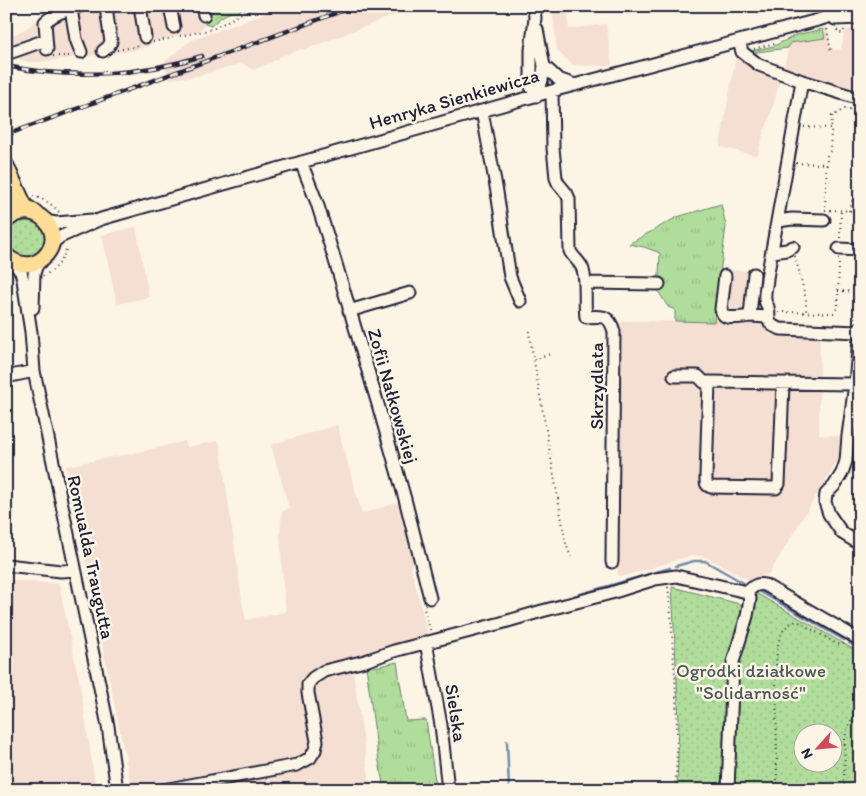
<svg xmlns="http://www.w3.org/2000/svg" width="866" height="796" viewBox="0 0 866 796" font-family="Itim,sans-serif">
  <defs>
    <pattern id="grass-tufts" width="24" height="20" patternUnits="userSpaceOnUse" patternTransform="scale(1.25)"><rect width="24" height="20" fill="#b0dd9b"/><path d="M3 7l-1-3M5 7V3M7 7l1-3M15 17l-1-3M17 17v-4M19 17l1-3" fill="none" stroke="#97bd86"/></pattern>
    <pattern id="forest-crowns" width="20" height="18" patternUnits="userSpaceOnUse" patternTransform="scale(1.25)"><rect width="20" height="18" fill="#b0dd9b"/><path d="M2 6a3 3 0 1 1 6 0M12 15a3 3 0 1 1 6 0" fill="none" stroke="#97bd86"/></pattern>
    <pattern id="garden-dots" width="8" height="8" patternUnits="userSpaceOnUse" patternTransform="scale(1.25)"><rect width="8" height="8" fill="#b0dd9b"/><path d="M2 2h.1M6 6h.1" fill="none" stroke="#97bd86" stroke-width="1.8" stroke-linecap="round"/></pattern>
  </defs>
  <rect width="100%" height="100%" fill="#fcf5e5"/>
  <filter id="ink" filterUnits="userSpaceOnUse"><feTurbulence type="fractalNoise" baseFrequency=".02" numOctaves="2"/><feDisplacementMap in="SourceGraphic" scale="10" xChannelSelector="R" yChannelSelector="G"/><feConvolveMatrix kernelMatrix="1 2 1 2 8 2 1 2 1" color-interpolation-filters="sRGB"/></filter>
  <g filter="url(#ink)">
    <path fill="#f5ded2" d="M60,6H207L209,21L199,31L155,41L147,47L130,51L39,62H29L15,58L10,54L6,45V39L25,29L51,10Z
      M285,6H418L303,50L302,49L279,57L278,59L253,70L242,63L198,76L169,79L164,62L192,40Z
      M552,6H567L569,29L606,24L612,65L608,66L573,65L557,51Z
      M828,28L831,46L834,50L841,49L845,30L860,28V95L782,70L784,66L790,43L796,35Z
      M736,56L746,59L781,77L769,120L764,131L758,154L753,155L741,152L720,147V145Z
      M136,227L149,297L117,304L102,235Z
      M721,269L761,272L756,320L761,322L770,335L820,337L819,435L842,436L838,459L769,574L749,580L706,557L693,555L621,577L618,574L620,323L623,321L713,322Z
      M337,425L362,514L399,502L413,555L411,568L428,634L427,639L351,658L371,790H132L66,466L144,451L185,441L187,447L218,441L220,444L243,607L246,620L286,612L283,584L280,534L282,512L289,508L271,445Z
      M6,580L59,584L80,685L95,783L94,790H6Z"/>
    <path fill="url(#grass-tufts)" stroke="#69806b" d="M823,29L825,38L790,43L788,48L749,53L747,52L774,46L796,35Z
      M721,204L726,226L714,322L675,321V310L668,307L658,291L659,275L660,253L644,247L629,244L677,217Z
      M397,662L406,721L426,720L435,780L438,790H384L377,749L366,666L373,665L375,667Z"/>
    <path fill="url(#forest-crowns)" stroke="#69806b" d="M206,6H242L244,7L238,12C226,11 219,19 211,26L205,24L208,19Z"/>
    <path fill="url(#garden-dots)" stroke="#69806b" fill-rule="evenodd" d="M6 239a20 20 0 1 1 40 0a20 20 0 1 1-40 0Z
      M672,587L752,607L754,592L860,653V790H677L679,721ZM804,734H834V764H804Z"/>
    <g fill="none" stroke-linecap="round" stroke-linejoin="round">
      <path stroke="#758bab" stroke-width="2.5" d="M676,566L694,561H705L749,586
        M757,590L844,640
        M574,596L670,568
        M535,607L562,599
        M849,643L860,649
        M507,741L509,790"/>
      <g stroke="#22223b" stroke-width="15">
        <path id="minor" d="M140,6L145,37
          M170,6L174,27
          M202,6L204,15
          M534,6L535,18L531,50V87L537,96
          M71,9L76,39L81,52
          M835,19L860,18
          M537,29L544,66L542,80L537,96
          M739,41L742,52L759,65L802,81L860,99
          M47,49L45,22C55,13 67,10 80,6
          M103,51L108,47L111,42L107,15L108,6
          M12,52L46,40
          M544,66L558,79L575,85
          M802,81L767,278C767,284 764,292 765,299C765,303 766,303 768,307C771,319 764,324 781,329L859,332
          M552,91L553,148L556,178L558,183L567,194L569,199L570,251C573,258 581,262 583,270C587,282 584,303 586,317C601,316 610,314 614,332L612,562
          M482,111L497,192L510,277L520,301
          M301,162L317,203L333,254L377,401L405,499L430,598
          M43,218L50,222L56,223L92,220
          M778,221L792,219L824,220
          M51,247L55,241L60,237L101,219L552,91L818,20L860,7
          M839,249L860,250
          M772,252L787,250L793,247
          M12,261L21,272L23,280L31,332L34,371L108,726L117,790
          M754,274L750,316L768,317
          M725,276L721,309C722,312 722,314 725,316C729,319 745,317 750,316
          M585,283L659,284
          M33,308L34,274L36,267L41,260
          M349,311L410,293
          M860,327L855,384L848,436L846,461L842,473L834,486L826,494L825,502L829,514L842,533L860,544
          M674,376H698L704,382H709
          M6,377L34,371
          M783,384L779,484L776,488L711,487C705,485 706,482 706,477L709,382L855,384
          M6,565L61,571L75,570
          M747,592C753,587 756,583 765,585L860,640
          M426,642L441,725L448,790
          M163,790L297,765L310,758L315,750L317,741L308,693V684L313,678L324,671L365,661L394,651L501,623L542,611L611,593L655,579L676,576L747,592
          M728,790L733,662L747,616L750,599L747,592"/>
      </g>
      <g stroke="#22223b" stroke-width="18">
        <path id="major" d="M6,165L23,202L25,206L36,213
          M6,220C15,205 10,195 6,180
          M6,221C34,195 69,233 44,257C40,261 36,263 31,264C21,265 13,262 6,255"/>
      </g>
      <path stroke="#22223b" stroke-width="2" stroke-dasharray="1 4" stroke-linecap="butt" d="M827,29L831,52
        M837,30L839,33H843L844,29
        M180,36L213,29L244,12L259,6
        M153,42L173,38
        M754,49L778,42
        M117,50L139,46
        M53,56H71
        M860,112L845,109L832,116L830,151L827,156L825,210L860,211
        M804,127L831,128
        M6,146L12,154
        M796,163L827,164
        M33,196C44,199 52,204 60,213
        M849,211L860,176
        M840,238L841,211
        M795,256L806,299V313
        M43,276C57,269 63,261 67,246
        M838,291L858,292
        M778,312L834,313L838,306L839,258
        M855,318L860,278
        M530,331L529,333L566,544L571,557
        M534,360L550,354
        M668,587C672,616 672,645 675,675C677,713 678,751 675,790
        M425,605L424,609L431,632
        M777,790L776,664C777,649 778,625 797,621L837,644L841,645L845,643
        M844,790L845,738L847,729L860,701"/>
      <use href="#minor" stroke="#fcf5e5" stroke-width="11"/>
      <use href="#major" stroke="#fede96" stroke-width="14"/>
      <g stroke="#22223b" stroke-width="4.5">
        <path id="rail" d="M6,66C70,79 140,76 202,56
          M6,135L355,6"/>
      </g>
      <use href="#rail" stroke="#fcf5e5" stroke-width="2.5" stroke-dasharray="8" stroke-linecap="butt"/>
    </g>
  </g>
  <g text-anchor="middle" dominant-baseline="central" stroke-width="5" stroke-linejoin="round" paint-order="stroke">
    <g font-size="19" fill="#22223b" stroke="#fcf5e5">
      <text transform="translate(454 99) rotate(-16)">Henryka Sienkiewicza</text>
      <text transform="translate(596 386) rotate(-90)">Skrzydlata</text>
      <text transform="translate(393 396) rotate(74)">Zofii Nałkowskiej</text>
      <text transform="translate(91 557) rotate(78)">Romualda Traugutta</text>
      <text transform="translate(456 713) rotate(81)">Sielska</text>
    </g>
    <g font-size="19" fill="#4d5a58" stroke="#fcf5e5">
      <text x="751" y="670">Ogródki działkowe<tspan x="751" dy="22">"Solidarność"</tspan></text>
    </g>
  </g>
  <rect width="866" height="796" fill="none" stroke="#fcf5e5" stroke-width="25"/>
  <rect x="12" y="12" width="841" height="771" fill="none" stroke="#22223b" stroke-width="2" filter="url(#ink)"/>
  <g transform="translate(818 748) rotate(243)"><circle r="24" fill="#fcf5e5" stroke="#a5a1a1"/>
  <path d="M0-4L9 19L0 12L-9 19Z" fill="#d1495b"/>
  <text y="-8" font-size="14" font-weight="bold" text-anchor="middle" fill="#22223b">N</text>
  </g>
</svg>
